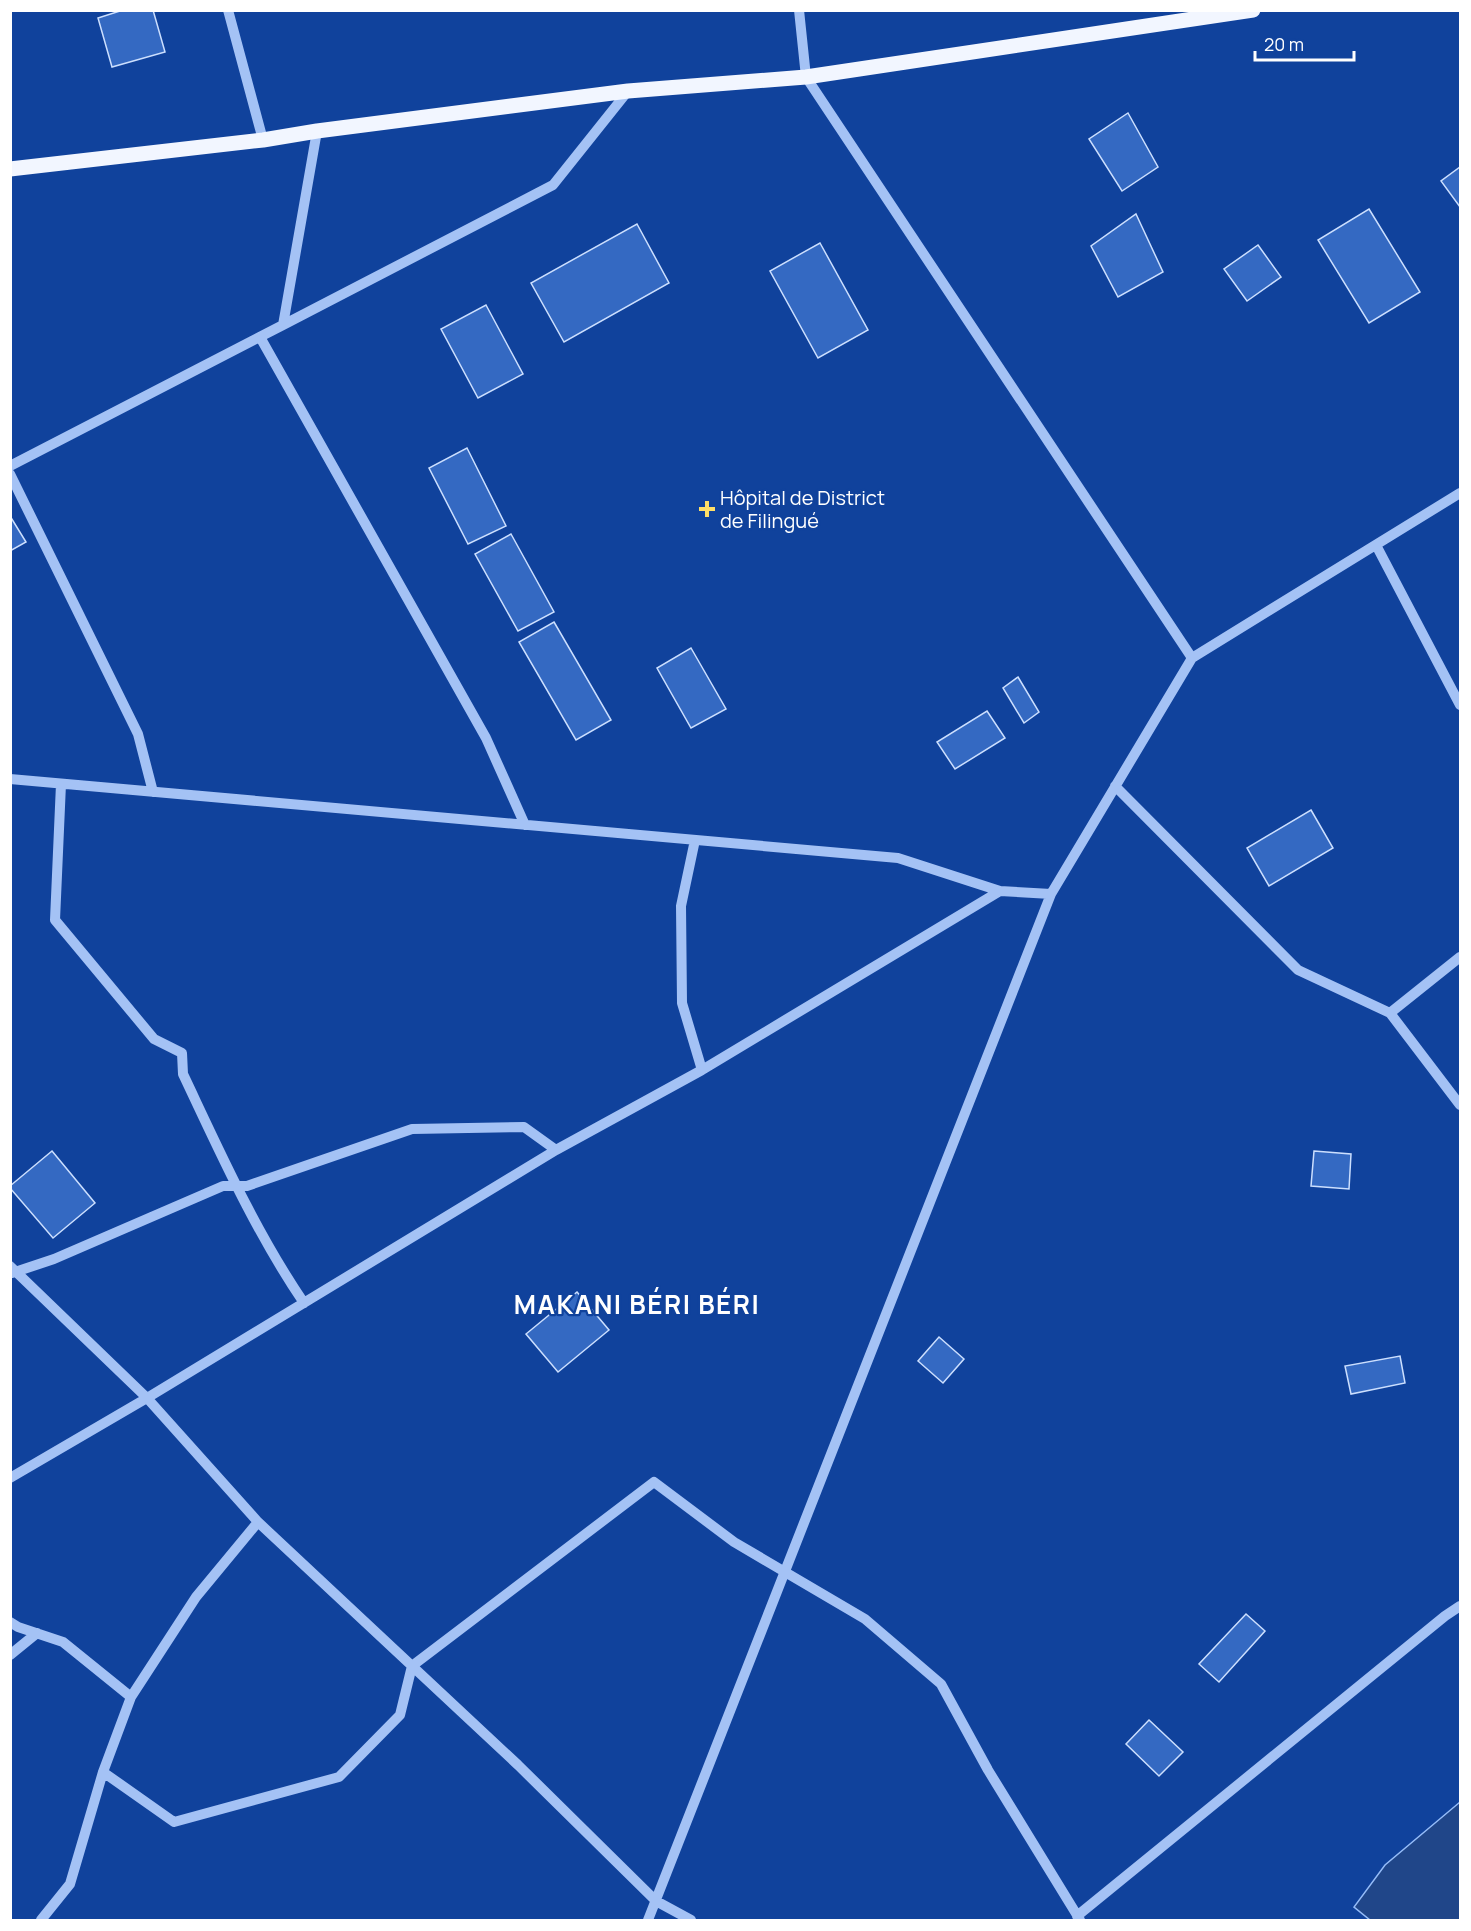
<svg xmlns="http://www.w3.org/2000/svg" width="1471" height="1931" viewBox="0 0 1471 1931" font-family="Manrope,sans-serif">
  <rect width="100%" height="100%" fill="#10429c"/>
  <path fill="#204689" stroke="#95bcf8" stroke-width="1.5" d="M1460,1802V1920H1370L1354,1907L1385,1865Z"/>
  <path fill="#3469c2" stroke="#ccdffe" stroke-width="1.5" d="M123,10H153L165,52L112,67L98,18Z
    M1128,113L1158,167L1122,191L1089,139Z
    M1460,167V207L1441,181Z
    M1369,209L1420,292L1369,323L1318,240Z
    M1136,214L1163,272L1118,297L1091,246Z
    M637,224L669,283L564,342L531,283Z
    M820,243L868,330L818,358L770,271Z
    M1258,245L1281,277L1247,301L1224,269Z
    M486,305L523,374L478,398L441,329Z
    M467,448L506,526L468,544L429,468Z
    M10,516L26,542L10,551Z
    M511,534L554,612L518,631L475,554Z
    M554,622L611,720L576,740L519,642Z
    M691,648L726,709L691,728L657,668Z
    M1018,677L1039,712L1024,723L1003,688Z
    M987,711L1005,738L955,769L937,742Z
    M1311,810L1333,848L1269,886L1247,848Z
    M52,1151L95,1203L53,1238L10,1188V1186Z
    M1314,1151L1351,1154L1349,1189L1311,1186Z
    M577,1292L609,1330L558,1372L526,1334Z
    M939,1337L964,1359L943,1383L918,1361Z
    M1400,1356L1405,1383L1351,1394L1345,1366Z
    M1246,1614L1265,1631L1219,1682L1199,1664Z
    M1149,1720L1183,1752L1159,1776L1126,1744Z"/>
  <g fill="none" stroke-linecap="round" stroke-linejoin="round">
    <path stroke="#a4c2f5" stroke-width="10" d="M228,10L263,140
      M283,325L553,185L628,91
      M260,337L486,738L525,825
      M10,466L283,325L317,131
      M10,474L138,734L153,792
      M1376,545L1460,705
      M1192,658L1460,493
      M10,779L898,858L1000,891
      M61,784L55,920L154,1039L182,1053L183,1074C220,1152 255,1231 304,1303
      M1115,786L1298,970L1390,1013L1460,957
      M695,840L681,906L682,1003L702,1070
      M1390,1013L1460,1105
      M10,1266L147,1398L258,1522L518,1765L656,1901L691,1920
      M12,1273L54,1259L223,1186H247L412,1129L524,1127L556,1150
      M10,1478L147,1398L556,1150L702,1070L1000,891L1051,894
      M10,1622L18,1627L63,1642L131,1697
      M10,1655L37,1633
      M103,1772L174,1822L339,1777L400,1715L412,1666L654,1482L734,1542L865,1619L941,1684L988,1770L1080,1920
      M1077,1916L1445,1616L1460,1606
      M41,1920L70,1884L103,1772L131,1697L196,1597L258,1522
      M648,1920L1051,894L1192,658L806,77L799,10"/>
    <path stroke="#f2f6ff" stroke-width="15" d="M10,169L263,140L317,131L628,91L806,77L1253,10"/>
  </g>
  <path fill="#ffdf68" stroke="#10429c" stroke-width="2" d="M704 500h6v6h6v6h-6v6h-6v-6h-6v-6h6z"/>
  <g text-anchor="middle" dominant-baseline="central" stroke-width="4.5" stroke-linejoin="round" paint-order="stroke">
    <g font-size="20" fill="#fff" stroke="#10429c" text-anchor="start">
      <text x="720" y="497">Hôpital de District<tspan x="720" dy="23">de Filingué</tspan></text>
    </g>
    <g font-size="26" font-weight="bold" letter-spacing="1.5" fill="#fff" stroke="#10429c">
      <text x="637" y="1304">MAKANI BÉRI BÉRI</text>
    </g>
  </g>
  <rect width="1471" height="1931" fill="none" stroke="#ffffff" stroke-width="24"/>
  <path d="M1255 51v9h99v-9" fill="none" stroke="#ffffff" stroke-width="3"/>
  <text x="1264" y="51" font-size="18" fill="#ffffff" stroke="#10429c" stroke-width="4.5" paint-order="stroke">20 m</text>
</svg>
